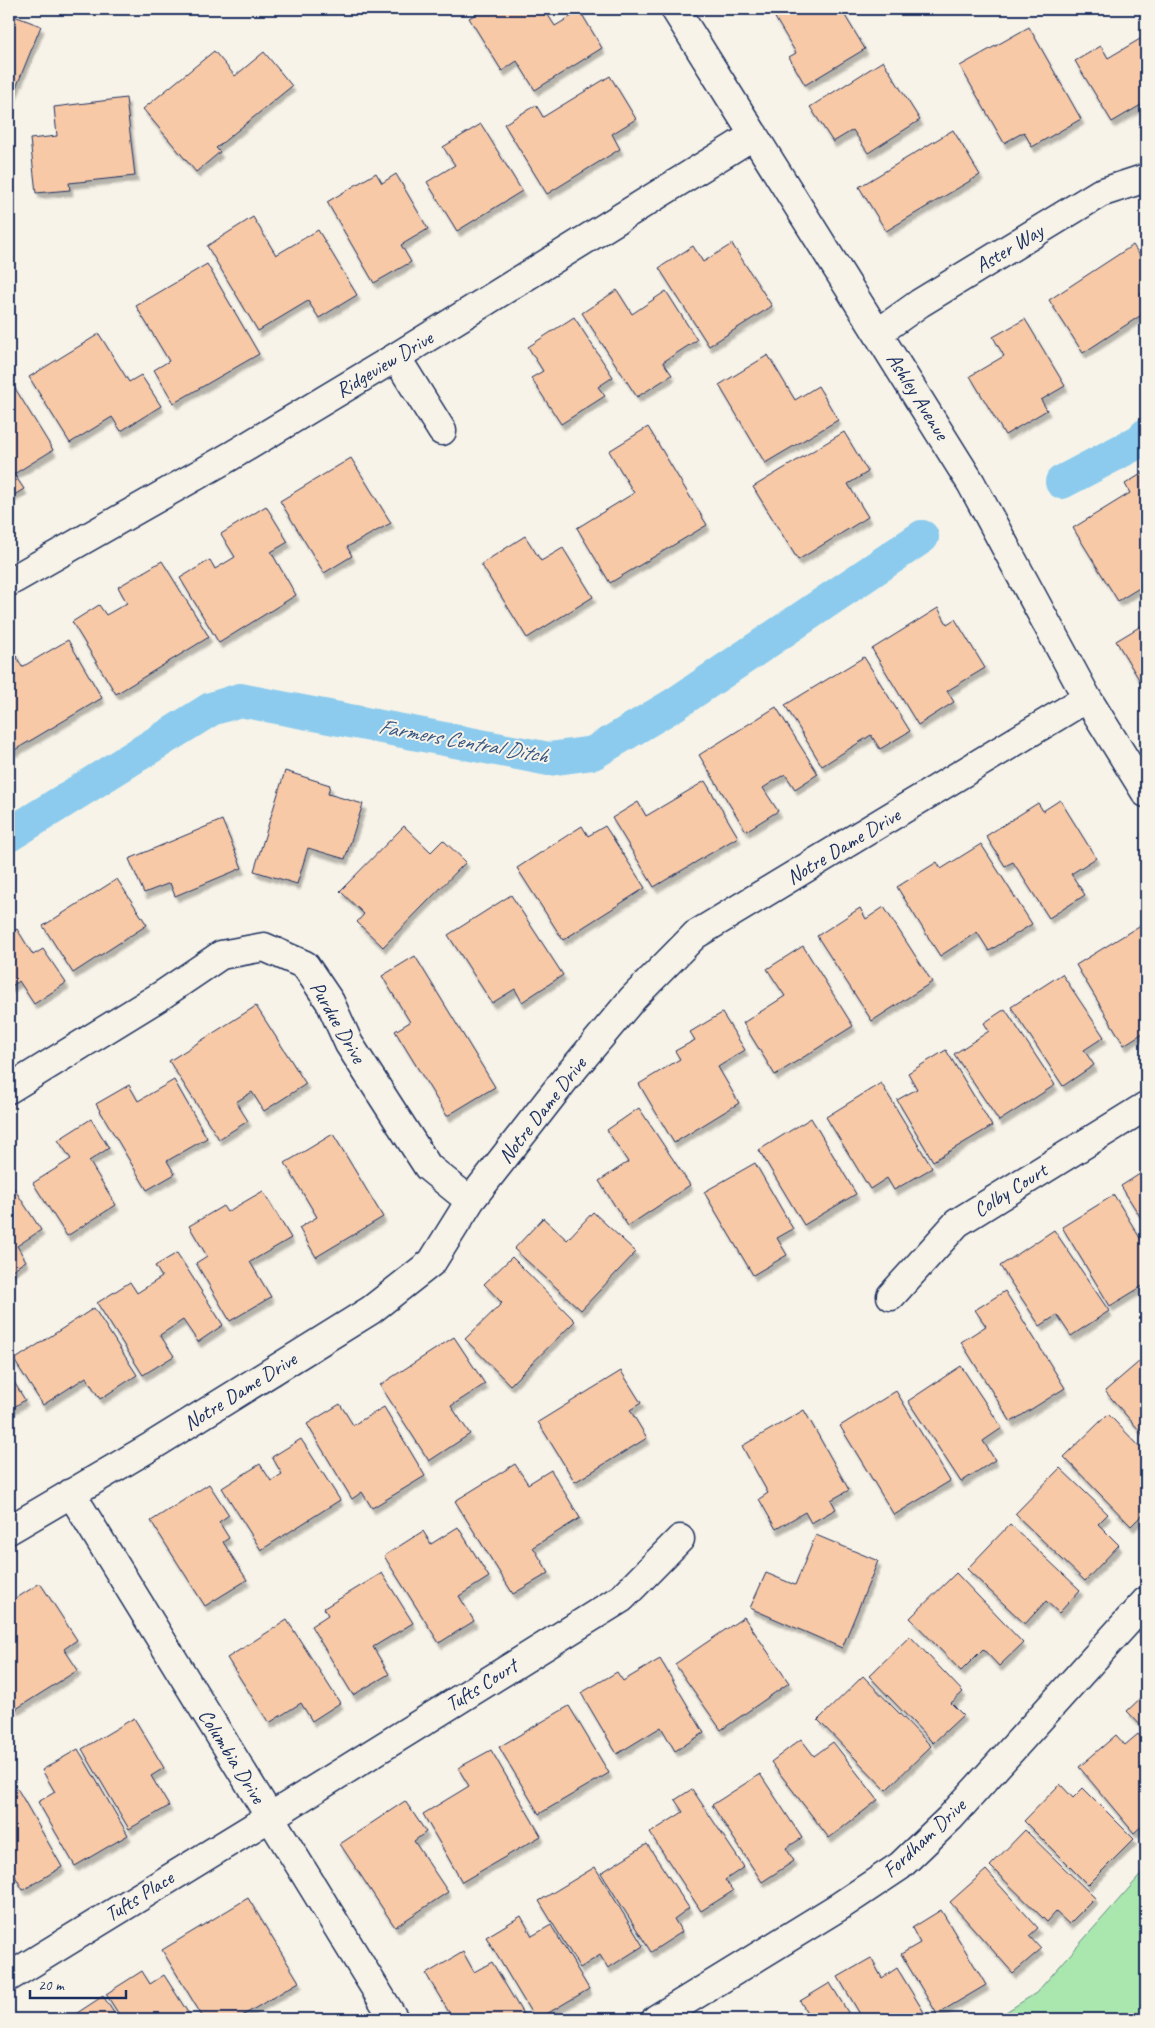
<svg xmlns="http://www.w3.org/2000/svg" width="1155" height="2028" viewBox="0 0 1155 2028" font-family="Caveat,sans-serif">
  <defs>
    <filter id="shadow"><feDropShadow dx="3" dy="5.5" stdDeviation="1" flood-color="#0004"/></filter>
  </defs>
  <rect width="100%" height="100%" fill="#f7f3e8"/>
  <filter id="ink" filterUnits="userSpaceOnUse"><feTurbulence type="fractalNoise" baseFrequency=".02" numOctaves="2"/><feDisplacementMap in="SourceGraphic" scale="10" xChannelSelector="R" yChannelSelector="G"/><feConvolveMatrix kernelMatrix="1 2 1 2 8 2 1 2 1" color-interpolation-filters="sRGB"/></filter>
  <g filter="url(#ink)">
    <path fill="#a9e7ae" stroke="#628b86" d="M1146,1869V2019H995L1036,1993Z"/>
    <g fill="none" stroke-linecap="round" stroke-linejoin="round">
      <path stroke="#8ccbed" stroke-width="34" d="M1062,482L1140,441L1146,435
        M9,835L211,709L240,700L549,759L593,753L675,704L922,537"/>
    </g>
    <path fill="#f8c9a7" stroke="#1b2f5e" filter="url(#shadow)" d="M485,9H544L555,26L580,11L602,48L535,90L517,61L502,71L469,18Z
      M786,9H841L865,49L805,85L789,57L796,53L774,16Z
      M9,14L41,26L9,105Z
      M1029,27L1081,119L1032,147L1024,132L1004,143L960,66Z
      M1145,36L1146,102L1112,122L1075,61L1101,46L1108,58Z
      M214,51L235,76L264,52L292,86L216,148L220,152L196,172L143,109Z
      M883,61L920,120L868,153L853,130L833,142L810,107Z
      M610,76L636,119L612,134L620,149L547,194L504,124L536,105L543,117Z
      M126,98L135,176L69,183L70,190L36,193L30,139L57,136L54,107Z
      M481,124L522,191L457,231L427,182L455,165L443,147Z
      M953,130L980,175L886,231L859,187Z
      M376,173L382,183L396,174L428,229L401,245L411,262L374,283L327,202Z
      M253,217L276,255L318,230L357,295L319,318L308,301L258,331L207,246Z
      M732,244L772,306L709,346L659,268L693,246L703,262Z
      M1133,245L1146,265V290L1140,294L1146,303V312L1083,353L1049,300Z
      M207,264L259,354L174,403L154,370L169,361L136,306Z
      M617,290L632,314L666,291L697,340L663,362L672,375L637,397L582,313Z
      M574,317L613,377L598,387L605,396L561,424L531,378L543,371L528,347Z
      M1025,319L1065,386L1041,400L1047,410L1005,435L970,376L1004,356L993,337Z
      M99,334L129,382L141,375L161,406L121,431L112,417L70,443L29,377Z
      M768,355L795,400L818,386L838,420L765,463L719,385Z
      M13,385L53,450L14,474L24,489L9,498V387Z
      M648,427L707,525L610,583L577,528L634,493L609,451Z
      M844,432L868,472L848,484L868,517L798,560L753,487Z
      M351,458L391,523L347,547L352,556L324,573L280,501Z
      M1146,471V584L1118,601L1073,528L1130,493L1125,484Z
      M266,506L288,542L271,552L296,595L219,643L180,578L210,560L215,569L235,557L221,534Z
      M525,536L541,561L563,548L593,597L527,638L481,564Z
      M162,561L209,637L116,694L72,622L99,605L106,615L127,603L118,587Z
      M938,608L947,624L955,619L985,668L947,691L954,702L918,725L872,649Z
      M1146,623V691L1116,641Z
      M68,640L102,698L13,751L9,744V655L14,652L22,667Z
      M864,657L910,731L880,749L871,735L822,766L785,705Z
      M776,707L818,774L795,789L785,774L763,788L778,811L746,831L699,755Z
      M285,771L330,785L328,794L363,804L345,859L308,848L297,884L254,871Z
      M705,781L738,837L654,887L612,818L638,802L646,816Z
      M1060,800L1096,858L1071,874L1085,895L1049,918L1013,862L1005,866L986,836L1038,803L1043,811Z
      M222,820L242,868L175,896L170,883L144,893L129,859Z
      M404,826L431,852L443,840L466,862L383,947L357,922L364,914L340,891Z
      M582,826L588,836L605,826L645,888L563,940L517,868Z
      M981,844L1032,924L989,951L977,932L940,956L897,887L937,862L941,869Z
      M117,879L147,925L73,973L43,926Z
      M511,895L563,975L522,1002L515,989L492,1003L448,935Z
      M884,907L932,982L872,1021L817,936L860,908L866,919Z
      M1144,923L1146,927V1031L1124,1045L1076,965Z
      M17,929L33,955L43,949L66,983L34,1004L19,981L9,988V933Z
      M803,946L853,1026L775,1075L743,1023L785,996L767,969Z
      M415,956L495,1087L447,1116L395,1031L410,1022L382,976Z
      M1062,974L1104,1037L1084,1050L1094,1065L1063,1086L1011,1007Z
      M256,1006L306,1084L264,1111L252,1092L236,1102L248,1121L219,1139L169,1061Z
      M1005,1009L1055,1085L999,1121L954,1054L989,1031L984,1023Z
      M722,1013L745,1050L718,1067L739,1103L674,1143L639,1084L680,1059L675,1051L695,1040L690,1032Z
      M946,1050L992,1126L933,1161L897,1100L917,1089L908,1073Z
      M174,1080L207,1138L167,1161L175,1174L147,1190L96,1104L129,1085L138,1101Z
      M881,1083L932,1168L894,1190L887,1178L870,1189L826,1117Z
      M639,1108L690,1185L628,1226L599,1181L628,1162L607,1130Z
      M811,1118L856,1194L804,1225L759,1150Z
      M91,1119L109,1148L89,1161L116,1205L67,1236L33,1183L71,1159L58,1140Z
      M333,1134L383,1217L316,1257L299,1228L317,1217L285,1163Z
      M755,1163L793,1229L777,1238L787,1255L753,1275L704,1192Z
      M1146,1170V1226L1121,1186Z
      M9,1181L41,1230L17,1246L26,1261L9,1272Z
      M263,1191L291,1238L250,1262L271,1297L230,1321L196,1263L207,1256L189,1226L223,1206L227,1212Z
      M1114,1195L1146,1248V1284L1110,1306L1062,1227Z
      M593,1212L636,1252L581,1310L514,1249L543,1218L567,1240Z
      M1054,1230L1109,1311L1071,1336L1057,1315L1040,1326L1000,1266Z
      M177,1253L223,1325L198,1342L183,1320L160,1335L174,1356L143,1375L97,1303L130,1282L137,1293L162,1277L155,1266Z
      M512,1257L575,1321L510,1385L465,1339L502,1303L484,1284Z
      M1005,1291L1065,1388L1011,1422L961,1342L986,1326L975,1310Z
      M94,1308L137,1375L100,1399L86,1377L43,1405L14,1360Z
      M454,1337L485,1384L451,1406L470,1434L429,1461L380,1385Z
      M1140,1361L1146,1369V1438L1105,1391Z
      M961,1366L1002,1428L983,1441L995,1460L961,1482L908,1401Z
      M621,1371L641,1403L630,1410L647,1438L575,1482L538,1422Z
      M9,1374L25,1400L9,1410Z
      M896,1391L950,1481L894,1515L840,1426Z
      M340,1404L353,1425L384,1407L425,1476L372,1508L362,1492L352,1499L307,1424Z
      M804,1410L849,1490L831,1500L836,1509L811,1523L805,1512L776,1529L759,1499L768,1493L742,1446Z
      M1108,1414L1146,1453V1511L1131,1526L1064,1457Z
      M301,1439L340,1500L261,1550L222,1488L260,1464L271,1481L282,1474L272,1457Z
      M515,1464L528,1484L551,1470L580,1518L533,1547L549,1573L513,1594L455,1501Z
      M1060,1468L1108,1514L1098,1524L1119,1545L1085,1581L1015,1514Z
      M209,1484L229,1515L219,1522L229,1538L223,1542L247,1580L205,1606L151,1521Z
      M1010,1524L1080,1590L1059,1613L1046,1601L1025,1624L967,1569Z
      M458,1527L489,1577L459,1596L474,1621L439,1643L384,1556L423,1531L431,1544Z
      M816,1535L878,1561L842,1648L750,1608L766,1573L795,1585Z
      M382,1573L413,1623L373,1647L389,1674L353,1695L311,1626L328,1615L324,1608Z
      M956,1573L1023,1643L999,1666L983,1649L961,1671L910,1618Z
      M40,1583L77,1640L64,1649L78,1670L16,1709L9,1697V1603Z
      M744,1617L789,1683L721,1730L675,1664Z
      M287,1620L340,1703L312,1721L301,1703L269,1723L227,1658Z
      M910,1636L963,1692L951,1703L963,1715L933,1743L869,1676Z
      M660,1659L704,1733L675,1751L661,1727L617,1754L581,1693L617,1672L623,1681Z
      M863,1676L931,1746L886,1790L818,1720Z
      M1146,1693V1731L1127,1711Z
      M569,1706L609,1773L539,1814L499,1747Z
      M134,1718L164,1768L151,1776L169,1806L129,1829L82,1749Z
      M1138,1734L1146,1744V1822L1134,1833L1079,1767L1116,1735L1125,1745Z
      M801,1739L814,1756L833,1742L878,1800L829,1838L771,1762Z
      M78,1749L128,1835L75,1866L38,1802L55,1792L42,1770Z
      M491,1750L541,1836L462,1882L423,1814L469,1786L458,1768Z
      M760,1774L802,1838L786,1848L794,1861L762,1882L712,1805Z
      M1060,1784L1073,1798L1083,1788L1134,1839L1088,1885L1024,1821Z
      M17,1788L62,1867L23,1890L9,1866V1793Z
      M692,1789L744,1867L725,1880L733,1891L701,1911L650,1833L683,1812L675,1800Z
      M405,1801L426,1832L414,1841L448,1892L395,1927L340,1844Z
      M1025,1830L1095,1898L1069,1924L1056,1912L1047,1922L990,1866Z
      M647,1844L689,1908L674,1919L682,1932L651,1952L601,1873Z
      M595,1867L643,1946L608,1968L600,1955L580,1968L539,1901Z
      M986,1870L1038,1928L1029,1936L1041,1949L1013,1973L950,1902Z
      M248,1898L299,1982L237,2019H204L162,1950Z
      M941,1910L986,1985L937,2014L901,1954L920,1943L912,1928Z
      M521,1916L532,1936L551,1925L589,1989L538,2019H535L486,1937Z
      M463,1952L474,1972L492,1962L526,2019H453L426,1974Z
      M871,1958L882,1978L897,1968L928,2019H863L838,1977Z
      M142,1971L150,1984L164,1975L192,2019H122L106,1994Z
      M830,1983L852,2019H811L800,2001Z
      M103,1996L118,2019H68Z"/>
    <g fill="none" stroke-linecap="round" stroke-linejoin="round">
      <g stroke="#1b2f5e" stroke-width="31">
        <path id="minor" d="M675,9L971,483L1087,698L1146,793
          M878,333L920,303L1100,193L1146,178
          M396,357L442,431
          M9,582L231,456L396,357L754,135
          M9,1089L162,995L221,955L264,947L305,965L330,1002L349,1044L428,1167L470,1201
          M891,1296L957,1223L1146,1106
          M71,1493L394,2019
          M9,1530L152,1446L371,1310L432,1262L470,1201L566,1078L633,998L695,935L1087,698
          M9,1977L270,1817L622,1598L680,1539
          M656,2019L840,1906L900,1866L950,1818L1146,1601"/>
      </g>
      <use href="#minor" stroke="#f7f3e8" stroke-width="28"/>
    </g>
  </g>
  <g text-anchor="middle" dominant-baseline="central" stroke-width="4" stroke-linejoin="round" paint-order="stroke">
    <g font-size="21" fill="#1b2f5e" stroke="#f7f3e8">
      <text transform="translate(1009 248) rotate(-31)">Aster Way</text>
      <text transform="translate(384 364) rotate(-31)">Ridgeview Drive</text>
      <text transform="translate(918 396) rotate(58)">Ashley Avenue</text>
      <text transform="translate(843 846) rotate(-31)">Notre Dame Drive</text>
      <text transform="translate(338 1022) rotate(60)">Purdue Drive</text>
      <text transform="translate(542 1110) rotate(-52)">Notre Dame Drive</text>
      <text transform="translate(1010 1190) rotate(-32)">Colby Court</text>
      <text transform="translate(240 1391) rotate(-32)">Notre Dame Drive</text>
      <text transform="translate(481 1685) rotate(-32)">Tufts Court</text>
      <text transform="translate(232 1756) rotate(58)">Columbia Drive</text>
      <text transform="translate(924 1838) rotate(-43)">Fordham Drive</text>
      <text transform="translate(139 1896) rotate(-32)">Tufts Place</text>
    </g>
    <g font-size="22" font-style="italic" fill="#375682" stroke="#f7f3e8">
      <text transform="translate(463 741) rotate(10)">Farmers Central Ditch</text>
    </g>
  </g>
  <rect width="1155" height="2028" fill="none" stroke="#f7f3e8" stroke-width="30"/>
  <rect x="15" y="15" width="1125" height="1998" fill="none" stroke="#1b2f5e" stroke-width="2" filter="url(#ink)"/>
  <path d="M30 1990v8h96v-8" fill="none" stroke="#1b2f5e" stroke-width="2.5"/>
  <text x="38" y="1990" font-size="15" fill="#1b2f5e" stroke="#f7f3e8" stroke-width="4" paint-order="stroke">20 m</text>
</svg>
